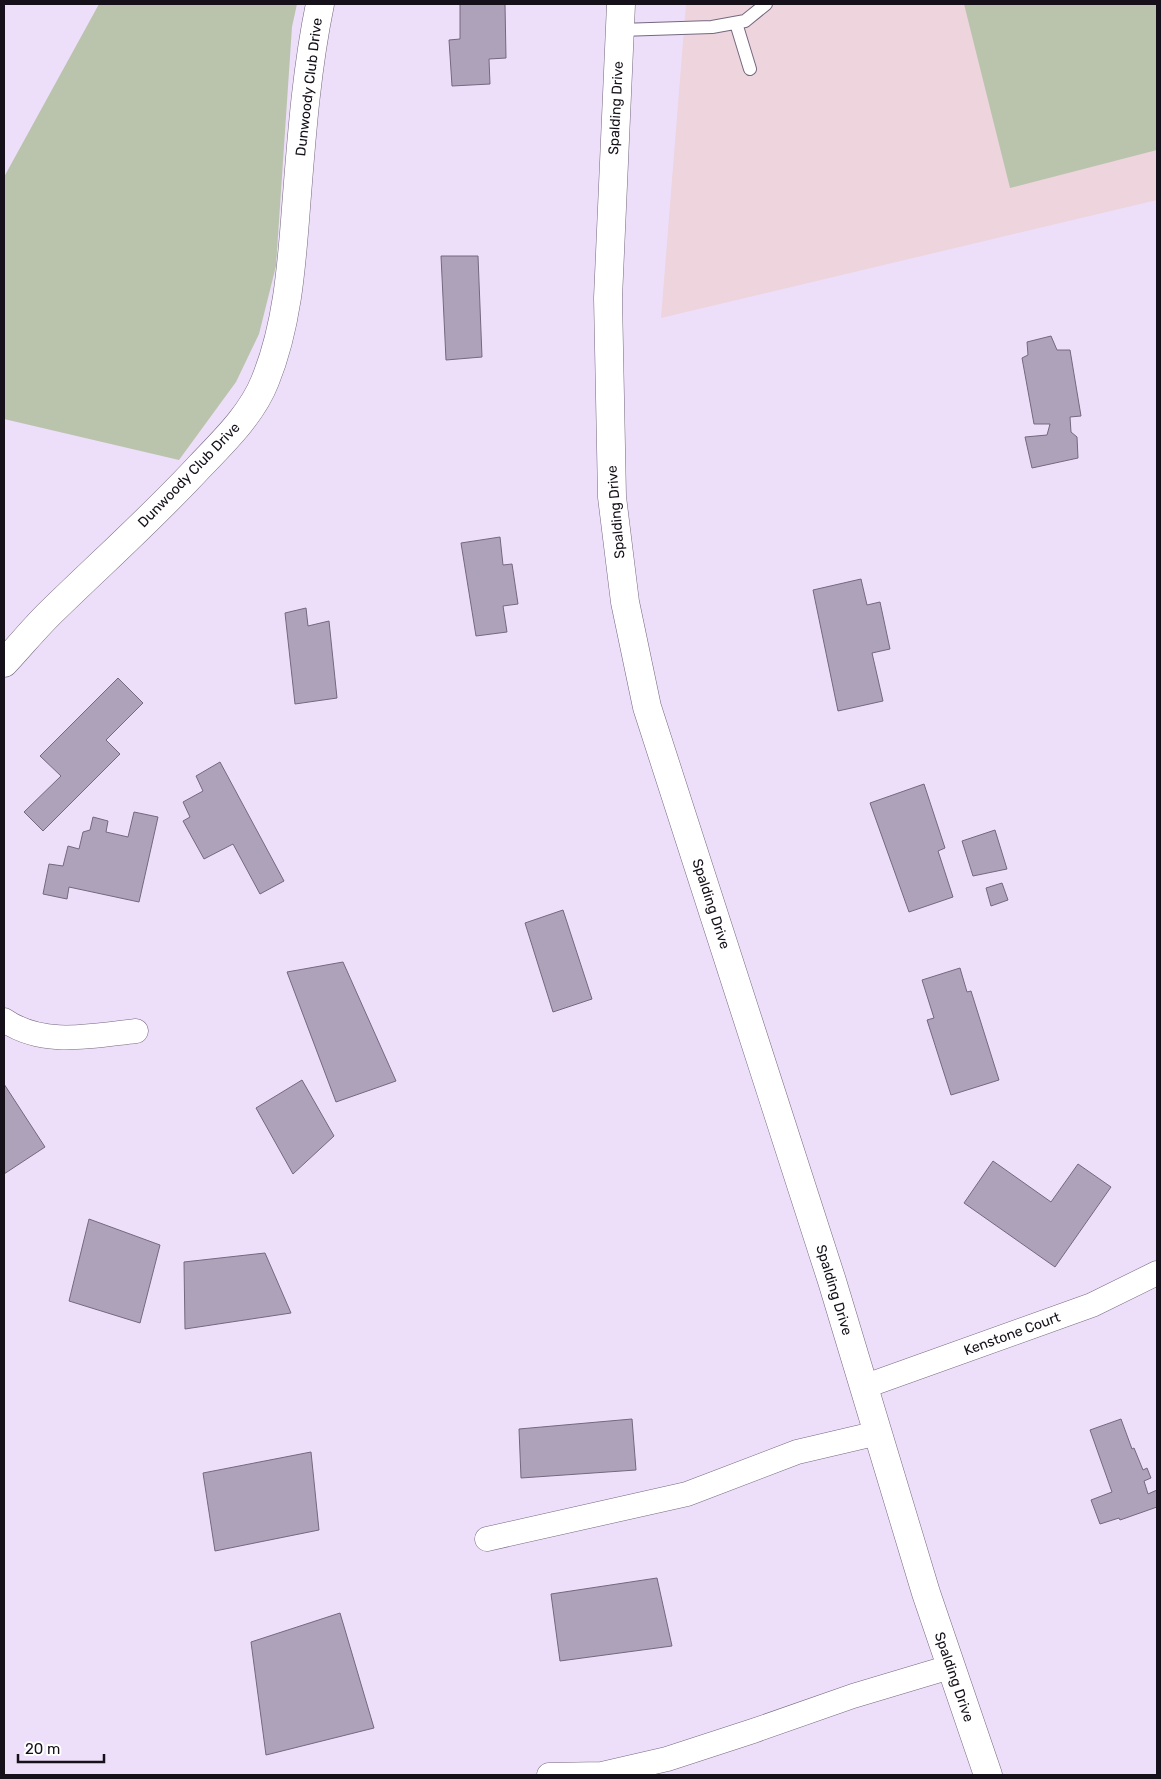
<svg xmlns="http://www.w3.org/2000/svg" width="1161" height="1779" viewBox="0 0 1161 1779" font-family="Rubik,sans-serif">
  <rect width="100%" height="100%" fill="#eddff9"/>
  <path fill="#edd4dd" d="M686,4H1157V200L661,318Z"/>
  <path fill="#bac4ad" d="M99,4H297L292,27L276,266L259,334L236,382L179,460L4,419V177Z
    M964,4H1157V150L1010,188Z"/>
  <path fill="#aea1ba" stroke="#74687f" d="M460,4H505L506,58L489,59L490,84L452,86L449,40L460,39Z
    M441,256H478L482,357L446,360Z
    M1051,336L1057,350H1070L1081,416L1070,417L1071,432L1077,437L1078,458L1032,468L1025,437L1047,435L1050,424H1034L1022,358L1028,355L1027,342Z
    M500,537L503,565L512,564L518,604L503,606L507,632L476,636L461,543Z
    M861,579L867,605L880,602L890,649L872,653L883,701L838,711L813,590Z
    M306,608L308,626L329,621L337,698L295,704L285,613Z
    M118,678L143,703L106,740L120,754L43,831L24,812L61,776L40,756Z
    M220,762L284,881L260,894L233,844L204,859L183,821L190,817L183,802L203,791L196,776Z
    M924,784L945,848L938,851L953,897L909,912L870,803Z
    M134,812L158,817L139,902L69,887L67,899L43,894L49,864L63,866L68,846L79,849L83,832L90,830L93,817L108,821L106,832L128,837Z
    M995,830L1007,869L973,876L962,841Z
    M1002,883L1008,900L991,906L986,888Z
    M563,910L592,999L553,1012L525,923Z
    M343,962L396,1081L336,1102L287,972Z
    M960,968L967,992L971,991L999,1080L951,1095L927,1020L934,1018L922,980Z
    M302,1080L334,1136L293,1174L256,1108Z
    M4,1084L45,1147L4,1174Z
    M993,1161L1051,1202L1078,1164L1111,1187L1055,1267L964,1203Z
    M89,1219L160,1245L140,1323L69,1301Z
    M265,1253L291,1313L185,1329L184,1262Z
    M632,1419L636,1470L521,1478L519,1429Z
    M1121,1419L1132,1449L1134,1448L1143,1470L1147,1468L1151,1478L1144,1481L1148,1494L1157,1490V1507L1120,1520L1119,1518L1100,1524L1091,1500L1112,1492L1090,1430Z
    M311,1452L319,1530L215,1551L203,1473Z
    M657,1578L672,1646L560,1661L551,1594Z
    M340,1613L374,1728L266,1755L251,1642Z"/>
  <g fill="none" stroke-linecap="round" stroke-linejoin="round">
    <g stroke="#74687f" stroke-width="14">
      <path id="service" d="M736,23L750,69
        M620,30L712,27L745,21L766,4"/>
    </g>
    <g stroke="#74687f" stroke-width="25">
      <path id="minor" d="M4,1020C43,1047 91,1036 136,1031
        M863,1387L1092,1305L1157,1273
        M487,1539L687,1494L797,1452L878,1433
        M549,1775L602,1774L667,1759L753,1731L853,1696L950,1667"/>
    </g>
    <g stroke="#74687f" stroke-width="29">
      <path id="tertiary" d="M621,4L608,298L612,497L625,602L647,707L832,1281L926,1593L988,1775
        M4,663C19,647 33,630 48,615C99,565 152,518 200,466C224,441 252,414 265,381C289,322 292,258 297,195C302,131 307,67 320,4"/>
    </g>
    <use href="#service" stroke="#fff" stroke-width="12"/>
    <use href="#minor" stroke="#fff" stroke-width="24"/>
    <use href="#tertiary" stroke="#fff" stroke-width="28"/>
  </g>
  <g text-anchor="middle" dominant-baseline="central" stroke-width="4" stroke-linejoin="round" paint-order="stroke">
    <g font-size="14" fill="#151019" stroke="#fff">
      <text transform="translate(309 87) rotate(-83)">Dunwoody Club Drive</text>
      <text transform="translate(616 108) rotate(-87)">Spalding Drive</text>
      <text transform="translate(189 475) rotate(-46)">Dunwoody Club Drive</text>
      <text transform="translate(616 512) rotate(-95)">Spalding Drive</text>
      <text transform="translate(711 904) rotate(72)">Spalding Drive</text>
      <text transform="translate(834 1290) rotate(73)">Spalding Drive</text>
      <text transform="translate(1012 1334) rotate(-20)">Kenstone Court</text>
      <text transform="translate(954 1677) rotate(71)">Spalding Drive</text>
    </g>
  </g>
  <rect width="1161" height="1779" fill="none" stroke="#151019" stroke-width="10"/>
  <path d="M18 1754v8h86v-8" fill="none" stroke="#151019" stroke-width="2.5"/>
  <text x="25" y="1754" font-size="15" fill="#151019" stroke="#ffffff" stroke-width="4" paint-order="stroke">20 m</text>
</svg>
